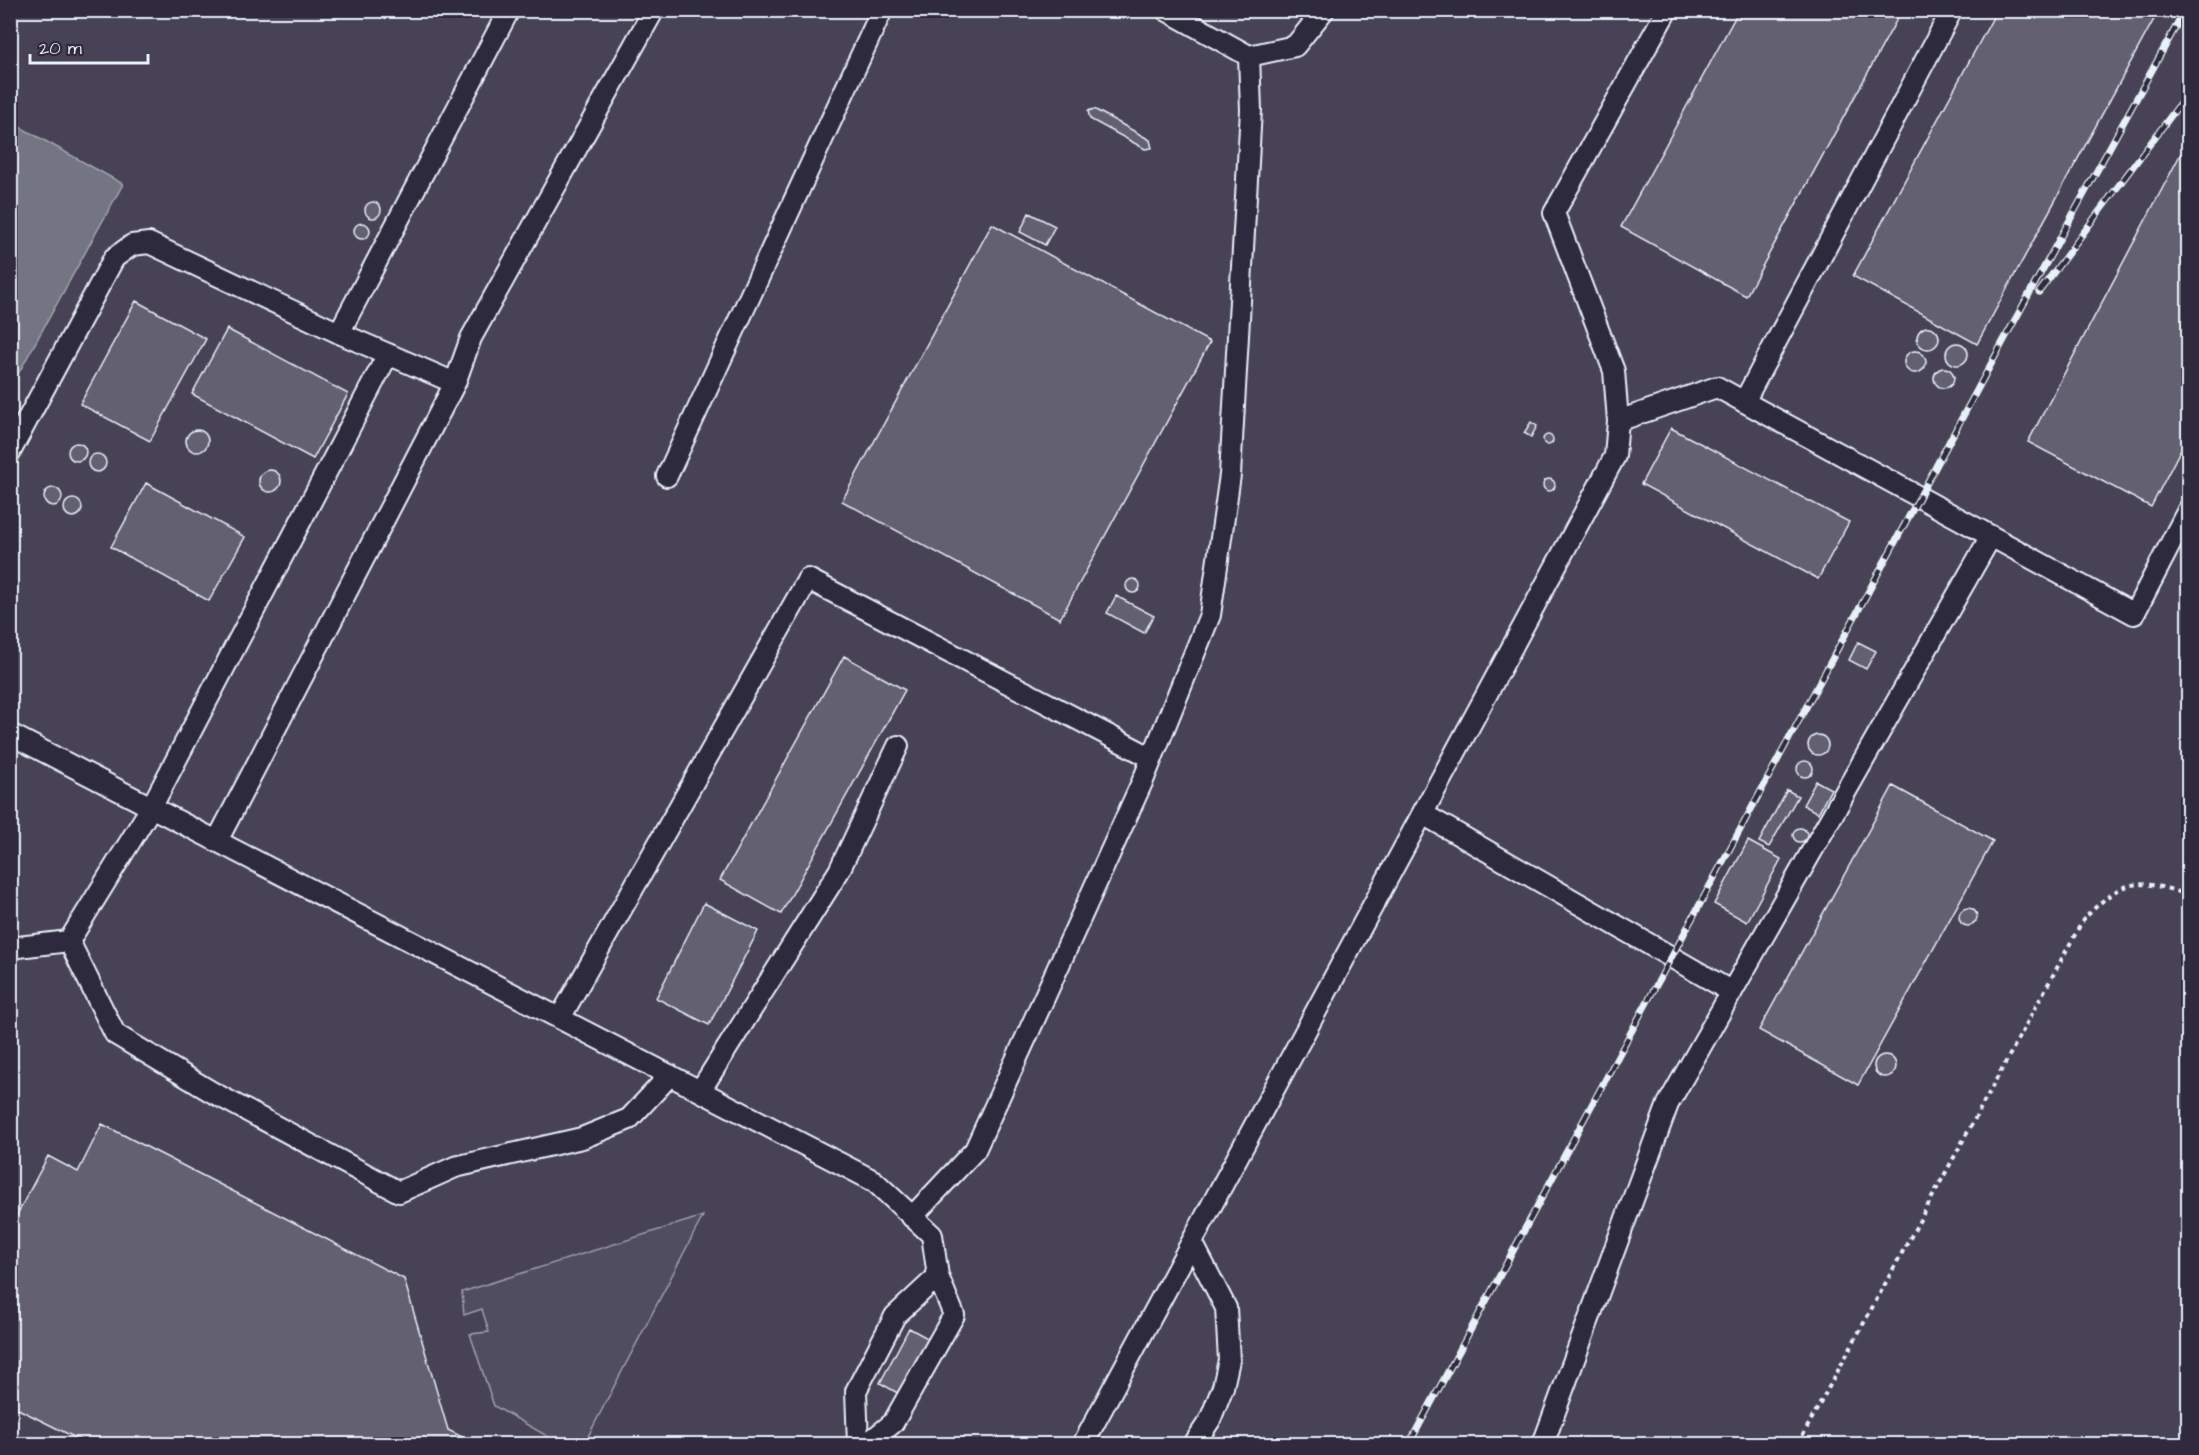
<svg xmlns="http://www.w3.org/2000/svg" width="2199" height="1455" viewBox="0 0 2199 1455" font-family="'Architects Daughter',sans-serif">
  <rect width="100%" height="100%" fill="#3a3648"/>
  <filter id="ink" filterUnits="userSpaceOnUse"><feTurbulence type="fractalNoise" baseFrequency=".0167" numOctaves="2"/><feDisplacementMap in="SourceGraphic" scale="12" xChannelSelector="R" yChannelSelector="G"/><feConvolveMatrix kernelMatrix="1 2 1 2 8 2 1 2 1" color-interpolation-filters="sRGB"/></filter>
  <g filter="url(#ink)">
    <path fill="#464354" d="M11,11H2188V1444H11Z"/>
    <path fill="#504e5f" stroke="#9ca0ac" stroke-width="1.5" d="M703,1216L584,1444H561L494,1406L470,1334L489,1332L482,1309L464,1315L462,1292Z"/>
    <path fill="#737482" stroke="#a2a6b1" stroke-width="1.5" d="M11,122L123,184L11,387Z"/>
    <path fill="#636171" stroke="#e8f1f8" stroke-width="1.5" d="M1739,10H1902L1746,296L1621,227Z
      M1997,10H2159L1977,344L1853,276Z
      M1094,109L1150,140L1152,148L1145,149L1090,119L1088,111Z
      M2188,140V435L2151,507L2028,442Z
      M365 210a8 8 0 1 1 16 0a8 8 0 1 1-16 0Z
      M1029,213L1055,226L1045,245L1020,232Z
      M354 231a8 8 0 1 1 16 0a8 8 0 1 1-16 0Z
      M992,224L1210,342L1060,619L842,501Z
      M136,301L206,339L150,441L80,404Z
      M1917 338a11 11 0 1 1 22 0a11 11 0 1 1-22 0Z
      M227,329L348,394L313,459L192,394Z
      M1946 354a11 11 0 1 1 22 0a11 11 0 1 1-22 0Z
      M1904 362a11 11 0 1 1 22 0a11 11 0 1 1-22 0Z
      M1934 378a10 10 0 1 1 20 0a10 10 0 1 1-20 0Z
      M1531,422L1537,426L1531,437L1524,433Z
      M1671,428L1849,522L1818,579L1641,484Z
      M186 441a11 11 0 1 1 22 0a11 11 0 1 1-22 0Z
      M1543 440a5 5 0 1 1 10 0a5 5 0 1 1-10 0Z
      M68 452a9 9 0 1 1 18 0a9 9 0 1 1-18 0Z
      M88 463a9 9 0 1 1 18 0a9 9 0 1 1-18 0Z
      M259 481a11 11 0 1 1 22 0a11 11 0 1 1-22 0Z
      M1543 485a6 6 0 1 1 12 0a6 6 0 1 1-12 0Z
      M146,483L245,537L209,601L111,547Z
      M44 497a9 9 0 1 1 18 0a9 9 0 1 1-18 0Z
      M64 508a9 9 0 1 1 18 0a9 9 0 1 1-18 0Z
      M1126 586a7 7 0 1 1 14 0a7 7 0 1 1-14 0Z
      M1116,596L1154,616L1144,633L1107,613Z
      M1858,642L1876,651L1866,669L1849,660Z
      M844,656L905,690L781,914L720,880Z
      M1808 745a10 10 0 1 1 20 0a10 10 0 1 1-20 0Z
      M1797 769a8 8 0 1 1 16 0a8 8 0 1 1-16 0Z
      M1816,781L1831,789L1818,813L1803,805Z
      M1893,786L1993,841L1858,1085L1759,1030Z
      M1787,790L1798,796L1769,847L1759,842Z
      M1793 835a7 7 0 1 1 14 0a7 7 0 1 1-14 0Z
      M1748,841L1781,859L1747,922L1714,904Z
      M704,903L758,931L709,1025L656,998Z
      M1959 917a9 9 0 1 1 18 0a9 9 0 1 1-18 0Z
      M1874 1066a11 11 0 1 1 22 0a11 11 0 1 1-22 0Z
      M102,1124L404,1279L448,1430L476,1444H88L10,1405V1228L48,1156L78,1172Z
      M909,1328L931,1340L901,1395L880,1383Z"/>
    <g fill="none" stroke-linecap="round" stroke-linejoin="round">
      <g stroke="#e8f1f8" stroke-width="24">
        <path id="lane" d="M1166,10L1249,56L1295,46L1324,10
          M339,333L509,10
          M1744,402L1952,10
          M1618,421L1717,387L2134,614L2188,510
          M10,452L114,258L132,245L149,243L339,333L455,383
          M667,476L882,10
          M10,734L874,1181L932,1235L938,1276L954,1315L893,1423L867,1444
          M1423,814L1732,992
          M217,841L455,383L471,338L651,15
          M69,941L115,1034L210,1091L399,1192L455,1167L582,1138L629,1119L670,1075
          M10,948L69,941L152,806L388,354
          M560,1018L808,579L1152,758
          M700,1091L839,871L898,746
          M912,1217L975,1150L1144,778L1210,615L1230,475L1251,110L1249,56
          M1192,1242L1226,1308L1229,1360L1223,1387L1210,1420L1194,1444
          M858,1444L856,1391L895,1316L938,1276
          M1083,1444L1615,456L1618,421L1614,371L1554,213L1667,10
          M1543,1444L1668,1104L1991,536"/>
      </g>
      <path stroke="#e8f1f8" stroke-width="4" stroke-dasharray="4.5 4.5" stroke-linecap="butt" d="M1798,1444L2083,920C2122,879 2135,877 2188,895"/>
      <use href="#lane" stroke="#2f2a3d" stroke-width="20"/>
      <g stroke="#e8f1f8" stroke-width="7">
        <path id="rail" d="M2039,292L2188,93
          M1409,1444L2004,340L2185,10"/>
      </g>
      <use href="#rail" stroke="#2f2a3d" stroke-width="4.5" stroke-dasharray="14" stroke-linecap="butt"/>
    </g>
  </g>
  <rect width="2199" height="1455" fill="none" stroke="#2f2a3d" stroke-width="36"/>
  <rect x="18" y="18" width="2163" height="1419" fill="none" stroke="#e8f1f8" stroke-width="2" filter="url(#ink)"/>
  <path d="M30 54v9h118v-9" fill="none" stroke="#e8f1f8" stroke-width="3"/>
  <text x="39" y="54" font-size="18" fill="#e8f1f8" stroke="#2f2a3d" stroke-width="4.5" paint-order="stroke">20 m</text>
</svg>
